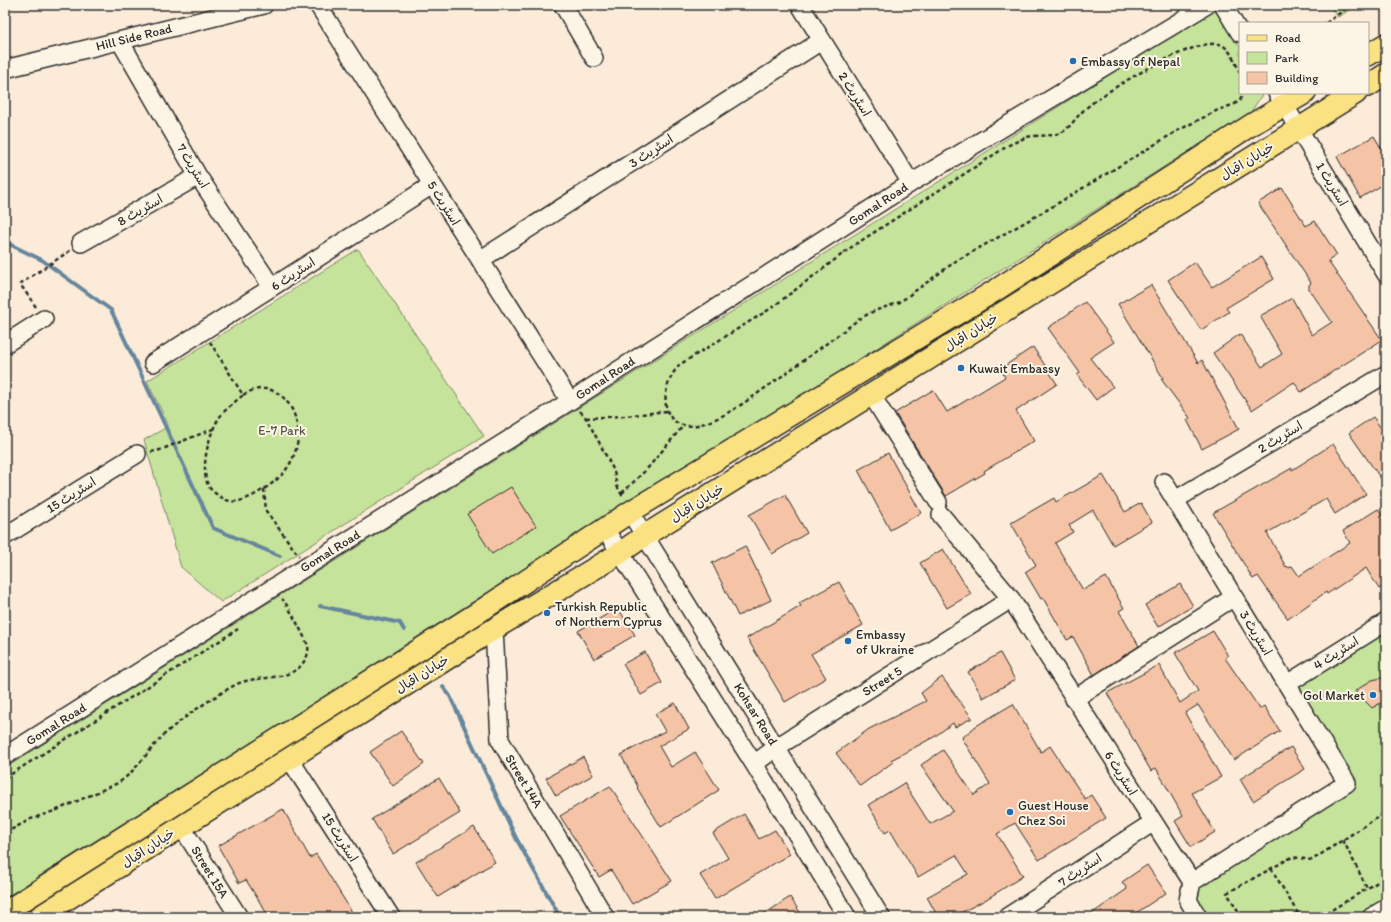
<svg xmlns="http://www.w3.org/2000/svg" width="1391" height="922" viewBox="0 0 1391 922" font-family="Itim,'Playpen Sans Arabic',sans-serif">
  <rect width="100%" height="100%" fill="#fbebd8"/>
  <filter id="ink" filterUnits="userSpaceOnUse"><feTurbulence type="fractalNoise" baseFrequency=".025" numOctaves="2"/><feDisplacementMap in="SourceGraphic" scale="8" xChannelSelector="R" yChannelSelector="G"/><feConvolveMatrix kernelMatrix="1 2 1 2 8 2 1 2 1" color-interpolation-filters="sRGB"/></filter>
  <g filter="url(#ink)">
    <path fill="#c6e39b" stroke="#788763" d="M1329,5H1358L1338,17Z
      M1214,9L1240,47V93H1263L1251,112L5,898V768Z
      M358,249L484,436L221,602L181,567L144,440L169,426L147,381Z
      M1386,622V908L1371,917H1198L1192,882L1347,783L1287,684Z"/>
    <g fill="none" stroke-linecap="round" stroke-linejoin="round">
      <path stroke="#65869d" stroke-width="4" d="M5,242L42,260L111,310L213,528L280,556
        M320,606L400,623L404,630
        M443,687L450,696L516,838L560,917"/>
    </g>
    <path fill="#f5c3a5" stroke="#2b2b2b" d="M1374,136L1386,156V183L1360,198L1337,157Z
      M1282,188L1306,226L1315,221L1337,255L1328,261L1382,340L1301,392L1294,382L1252,410L1213,353L1240,334L1262,367L1282,354L1260,316L1292,298L1312,335L1332,322L1309,289V285L1311,283L1258,203Z
      M1261,257L1274,279L1226,308L1229,312L1201,330L1168,280L1195,262L1212,287Z
      M1151,285L1198,363L1202,360L1239,429L1202,449L1187,420L1190,418L1161,379L1163,378L1118,304Z
      M1085,302L1114,342L1090,358L1113,387L1096,400L1077,375L1080,373L1048,328Z
      M1033,347L1057,384L1016,411L1034,441L984,471L985,473L946,496L895,413L933,390L947,412L1005,377L1000,369Z
      M1373,417L1386,435V486L1349,433Z
      M1333,444L1366,494L1335,514L1326,499L1267,533L1286,567L1287,566L1289,568L1292,566L1299,576L1350,543L1343,531L1378,509L1386,522V585L1379,589L1366,568L1327,594L1326,592L1288,619L1258,576L1253,579L1213,513L1292,468V470Z
      M888,453L921,513L890,530L858,470Z
      M1103,475L1125,512L1141,503L1152,522L1113,545L1093,510L1069,525L1073,532L1055,543L1083,590L1106,577L1124,608L1119,611L1139,646L1094,675L1073,637L1067,640L1043,598L1041,599L1025,572L1036,565L1011,523L1054,498L1056,502Z
      M511,487L536,526L492,554L467,514Z
      M785,495L807,533L772,554L749,515Z
      M745,546L771,600L738,616L712,563Z
      M943,549L971,594L947,608L920,563Z
      M839,582L863,625L811,654L826,678L785,702L747,638L801,606L799,603Z
      M1180,584L1193,606L1158,627L1145,605Z
      M618,608L635,635L594,659L578,631Z
      M1213,631L1228,656L1225,658L1260,709L1264,706L1280,731L1234,760L1198,705L1185,713L1221,777L1192,793L1215,832L1191,847L1175,821L1183,816L1156,768L1151,771L1107,693L1159,665L1180,703L1198,691L1175,653Z
      M645,652L662,683L641,695L623,664Z
      M1000,653L1015,680L983,698L968,672Z
      M942,677L972,718L955,727L953,723L934,737L891,760L893,762L860,786L836,753L869,729L926,701L921,693Z
      M1386,677V700L1372,708L1355,691L1372,680Z
      M675,703L689,729L659,746L671,767L695,752L719,790L661,827L637,788L638,787L621,755L665,731L655,714Z
      M1013,704L1041,752L1050,746L1085,799L1091,795L1106,818L1039,860L1015,823L997,834L1023,876L985,900L953,917H938L927,897L968,874L956,855L918,877L890,830L885,833L868,805L904,783L930,824L953,811L921,765L943,750L974,795L990,784L962,738L976,726Z
      M401,731L424,764L393,786L370,752Z
      M1291,747L1305,769L1253,801L1240,779Z
      M583,757L593,775L556,796L546,778Z
      M439,778L460,813L393,854L372,819Z
      M610,786L672,881L632,904L611,870L599,877L560,816Z
      M283,809L310,858L316,854L355,917H269L246,880L239,883L218,846Z
      M744,814L759,839L775,830L790,854L715,899L700,875L728,858L713,833Z
      M474,827L495,862L438,897L416,862Z
      M1147,865L1166,893L1130,917H1087L1127,889L1122,882Z
      M790,897L803,917H760Z"/>
    <g fill="none" stroke-linecap="round" stroke-linejoin="round">
      <g stroke="#2b2b2b" stroke-width="20">
        <path id="minor" d="M318,5L570,401
          M563,5L594,58
          M800,5L911,183
          M1223,5L1240,33
          M120,41L198,176L272,287
          M5,69L264,5
          M1277,93L1386,274
          M81,243L198,176
          M480,260L821,41
          M5,344L44,319
          M153,363L432,185
          M871,394L938,502
          M1164,482L1347,783L1192,882
          M1175,500L1386,374
          M630,512L881,917
          M941,515L1011,599L1192,882
          M605,529L754,764L847,917
          M5,536L137,454
          M494,629L500,740L605,917
          M1287,684L1386,622
          M1074,699L1234,597
          M5,756L570,401L911,183L1207,5
          M289,758L391,917
          M754,764L777,747L1011,599
          M181,826L239,917
          M1192,882L1188,900L1198,917
          M1007,917L1152,823
          M1371,917L1386,908"/>
      </g>
      <g stroke="#2b2b2b" stroke-width="24">
        <path id="major" d="M1368,55L1386,44
          M1368,86L1386,74
          M5,912L482,610L630,512L996,290L1251,125L1305,93
          M39,917L494,629L620,553L644,536L1356,93"/>
      </g>
      <path stroke="#2b2b2b" stroke-width="2.5" stroke-dasharray="4 3" stroke-linecap="butt" d="M1326,23L1351,5
        M1240,73C1236,64 1231,50 1222,45C1199,34 1103,92 1085,109C1077,116 1072,125 1064,131C1054,137 1045,135 1034,136C1025,136 1017,142 1009,145L853,246L770,309L679,365C655,394 662,439 708,422C733,413 756,394 778,379C805,359 832,340 859,319L874,311L900,302L956,261L1045,211L1177,131L1218,110L1235,104L1240,100L1242,93
        M36,307L20,284L71,250
        M210,342L243,395C235,402 225,409 219,418C209,433 200,468 208,485C210,490 216,494 221,497C232,505 243,501 254,495C272,485 287,474 294,455C308,423 283,371 243,395
        M580,411L586,418L600,444L614,471L617,486L623,497
        M586,418L625,416L667,411
        M151,452L160,450L213,429
        M264,489L266,511L299,556
        M622,493L647,469L683,426
        M5,778L238,629
        M5,833L31,819L57,810L118,783C138,770 150,747 168,731C188,714 212,698 235,685C255,674 289,683 303,663C307,658 309,652 308,646C306,639 286,601 282,599
        M1343,840L1367,888
        M1271,868L1300,917
        M1242,917L1227,893L1292,857L1312,860L1386,812
        M1320,917L1386,877"/>
      <use href="#minor" stroke="#fcf5e5" stroke-width="17"/>
      <use href="#major" stroke="#fae181" stroke-width="21"/>
    </g>
  </g>
  <g fill="#1f6fb2" stroke="#fcf5e5" stroke-width="1.5">
    <circle cx="1073" cy="61" r="4"/>
    <circle cx="961" cy="368" r="4"/>
    <circle cx="547" cy="613" r="4"/>
    <circle cx="848" cy="641" r="4"/>
    <circle cx="1373" cy="695" r="4"/>
    <circle cx="1010" cy="812" r="4"/>
  </g>
  <g text-anchor="middle" dominant-baseline="central" stroke-width="4" stroke-linejoin="round" paint-order="stroke">
    <g font-size="13" fill="#2b2b2b" stroke="#fcf5e5">
      <text transform="translate(134 37) rotate(-14)">Hill Side Road</text>
      <text transform="translate(855 94) rotate(58)">اسٹریٹ 2</text>
      <text transform="translate(651 151) rotate(-33)">اسٹریٹ 3</text>
      <text transform="translate(1247 161) rotate(-31)">خیابان اقبال</text>
      <text transform="translate(193 166) rotate(59)">اسٹریٹ 7</text>
      <text transform="translate(1332 184) rotate(59)">اسٹریٹ 1</text>
      <text transform="translate(444 203) rotate(58)">اسٹریٹ 5</text>
      <text transform="translate(878 204) rotate(-33)">Gomal Road</text>
      <text transform="translate(140 210) rotate(-30)">اسٹریٹ 8</text>
      <text transform="translate(293 274) rotate(-33)">اسٹریٹ 6</text>
      <text transform="translate(971 332) rotate(-32)">خیابان اقبال</text>
      <text transform="translate(605 378) rotate(-33)">Gomal Road</text>
      <text transform="translate(1280 437) rotate(-31)">اسٹریٹ 2</text>
      <text transform="translate(71 495) rotate(-32)">اسٹریٹ 15</text>
      <text transform="translate(697 503) rotate(-32)">خیابان اقبال</text>
      <text transform="translate(330 551) rotate(-32)">Gomal Road</text>
      <text transform="translate(1256 633) rotate(59)">اسٹریٹ 3</text>
      <text transform="translate(1336 653) rotate(-32)">اسٹریٹ 4</text>
      <text transform="translate(422 674) rotate(-32)">خیابان اقبال</text>
      <text transform="translate(882 681) rotate(-32)">Street 5</text>
      <text transform="translate(756 714) rotate(58)">Kohsar Road</text>
      <text transform="translate(56 724) rotate(-32)">Gomal Road</text>
      <text transform="translate(1121 773) rotate(58)">اسٹریٹ 6</text>
      <text transform="translate(524 781) rotate(59)">Street 14A</text>
      <text transform="translate(340 837) rotate(58)">اسٹریٹ 15</text>
      <text transform="translate(148 848) rotate(-33)">خیابان اقبال</text>
      <text transform="translate(1080 870) rotate(-33)">اسٹریٹ 7</text>
      <text transform="translate(210 872) rotate(58)">Street 15A</text>
    </g>
    <g font-size="13" fill="#2b2b2b" stroke="#fcf5e5" text-anchor="start">
      <text x="1081" y="61">Embassy of Nepal</text>
      <text x="969" y="368">Kuwait Embassy</text>
      <text x="555" y="606">Turkish Republic<tspan x="555" dy="15">of Northern Cyprus</tspan></text>
      <text x="856" y="634">Embassy<tspan x="856" dy="15">of Ukraine</tspan></text>
      <text x="1365" y="695" text-anchor="end">Gol Market</text>
      <text x="1018" y="805">Guest House<tspan x="1018" dy="15">Chez Soi</tspan></text>
    </g>
    <g font-size="13" fill="#525947" stroke="#fcf5e5">
      <text x="282" y="430">E-7 Park</text>
    </g>
  </g>
  <rect width="1391" height="922" fill="none" stroke="#fcf5e5" stroke-width="20"/>
  <rect x="10" y="10" width="1371" height="902" fill="none" stroke="#2b2b2b" stroke-width="1.5" filter="url(#ink)"/>
  <rect x="1239" y="22" width="130" height="72" fill="#fcf5e5" stroke="#a8a49b"/>
  <rect x="1247" y="35" width="20" height="6" fill="#fae181" stroke="#a8a49b"/>
  <text x="1275" y="42" font-size="12" fill="#2b2b2b">Road</text>
  <rect x="1247" y="52" width="20" height="12" fill="#c6e39b" stroke="#a8a49b"/>
  <text x="1275" y="62" font-size="12" fill="#2b2b2b">Park</text>
  <rect x="1247" y="72" width="20" height="12" fill="#f5c3a5" stroke="#a8a49b"/>
  <text x="1275" y="82" font-size="12" fill="#2b2b2b">Building</text>
</svg>
